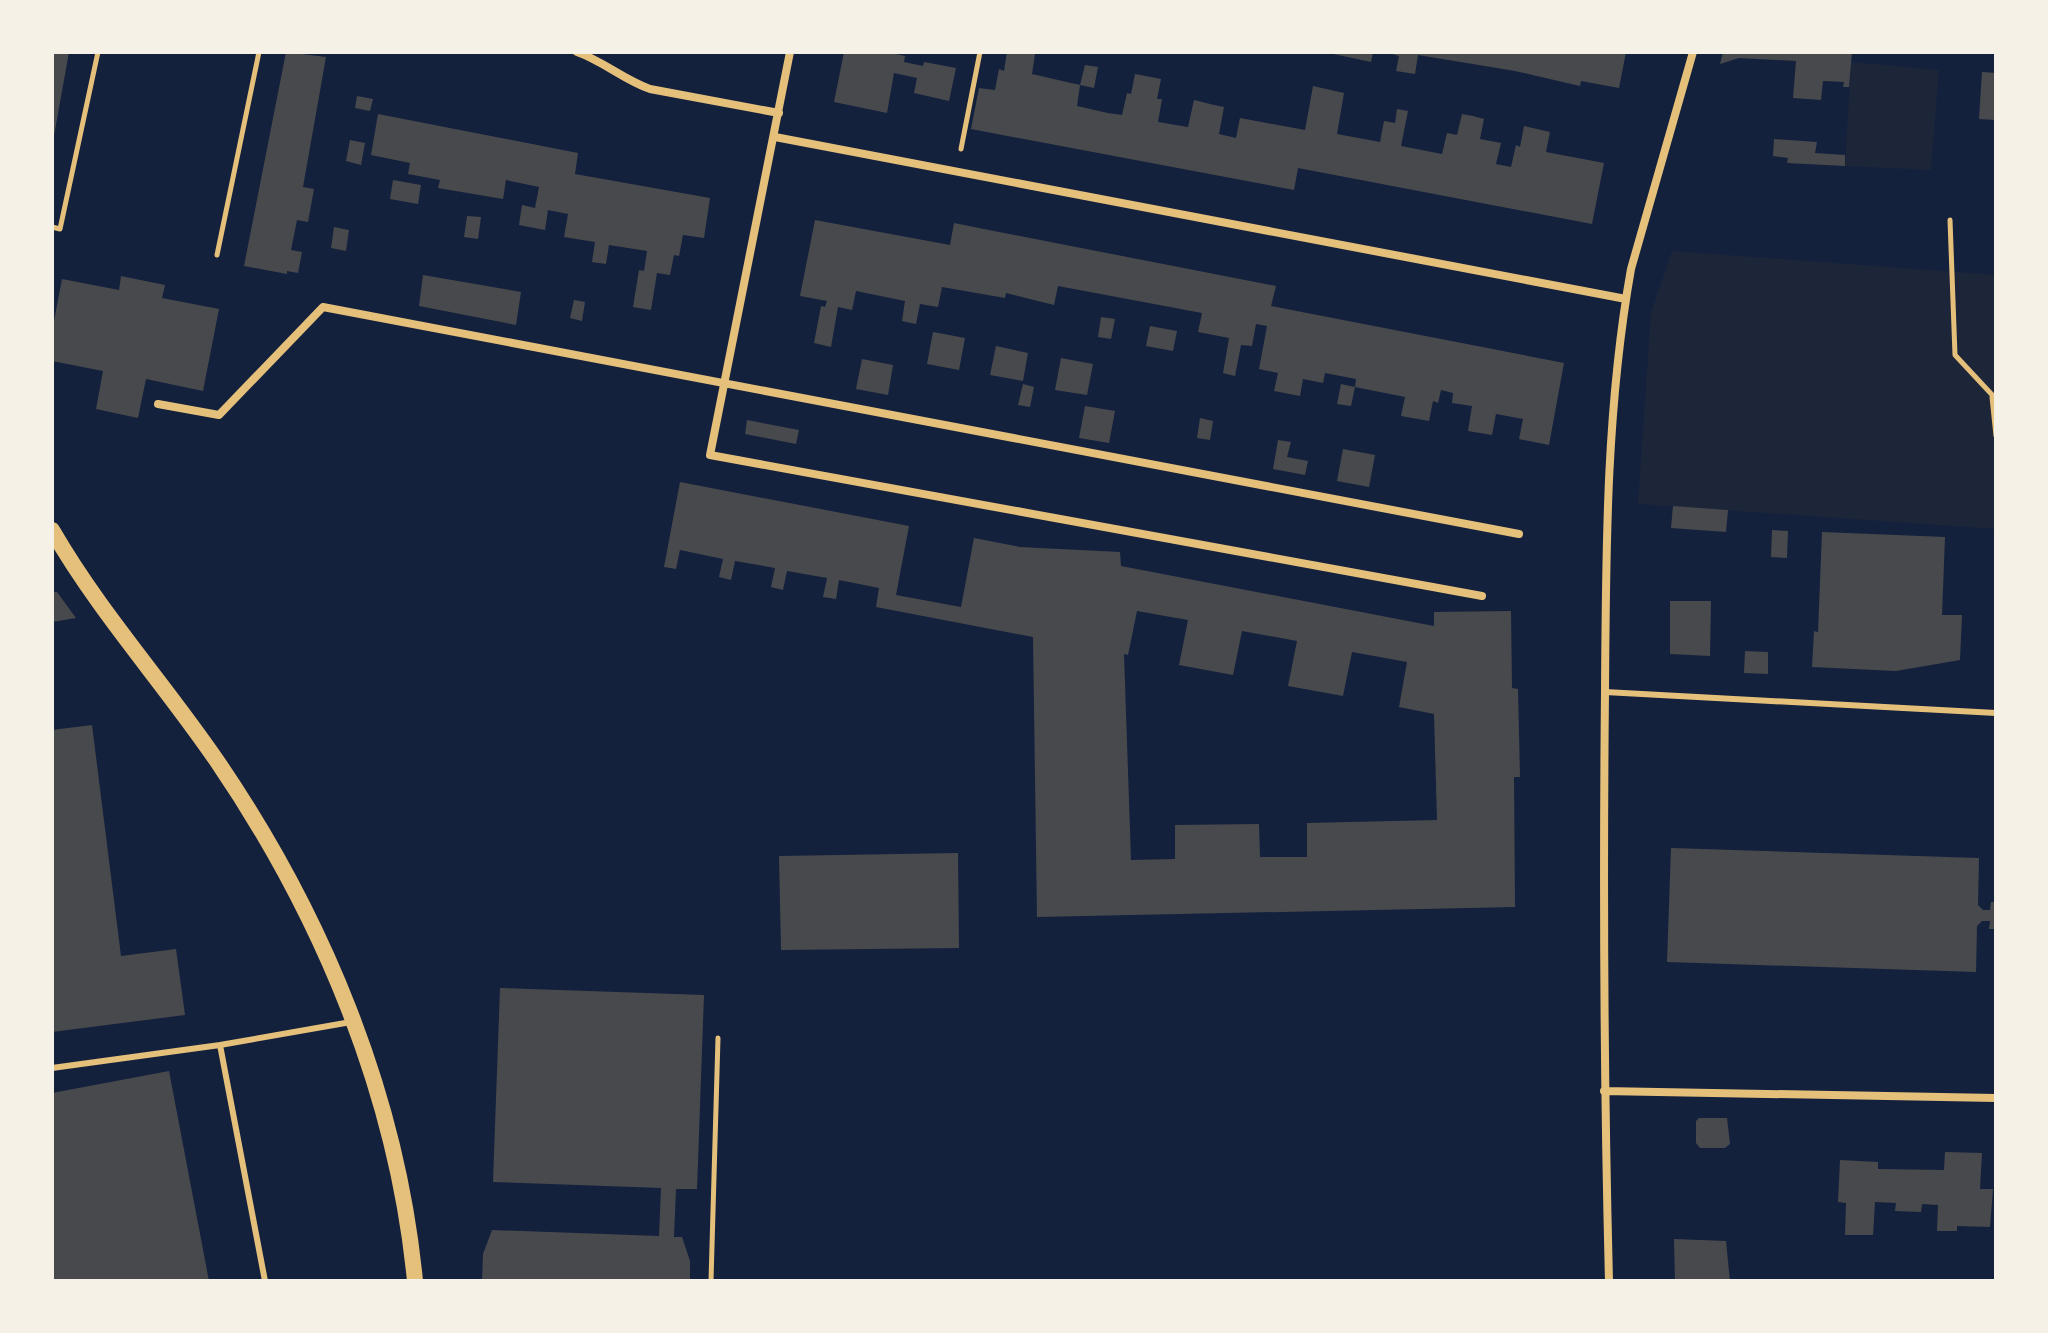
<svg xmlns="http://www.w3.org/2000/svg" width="2048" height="1333" viewBox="0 0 2048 1333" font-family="Inter,sans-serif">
  <rect width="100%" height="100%" fill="#14213d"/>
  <path fill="#1d2539" d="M1851,62L1939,70L1931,170L1845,166Z
    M1672,251L1996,275V529L1638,504L1651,313Z"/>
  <path fill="#48494c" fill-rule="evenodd" d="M52,52H69L54,136L52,135Z
    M286,52L326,57L303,187L314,189L308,222L297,220L291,250L302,252L298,273L287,271V274L244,266Z
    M844,52H887L905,56L904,62L923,66L924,62L956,68L949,101L914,93L917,78L894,73L887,113L834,102Z
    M1007,52L1035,54L1032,74L1080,85L1077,106L1108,113L1122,115L1127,93L1131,94L1135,74L1161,79L1157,99H1162L1158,122L1188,127L1194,100L1210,104L1224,107L1219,134L1236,138L1240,118L1305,130L1313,86L1344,93L1337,134L1380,142L1384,121L1395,123L1397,109L1408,111L1401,146L1442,154L1447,133L1457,135L1462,114L1473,116L1484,119L1480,139L1501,143L1496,164L1511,167L1516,145L1520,147L1524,126L1550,132L1546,152L1604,163L1592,224L1298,168L1294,190L971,129L979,88L995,90L999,69L1004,71Z
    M1324,52H1373L1371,62Z
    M1385,52H1626L1619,88L1581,81L1580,86L1515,71L1418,55L1415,74L1396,71L1399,56Z
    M1723,52H1852L1849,87H1843L1844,82L1823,81L1821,100L1793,98L1796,61L1739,58L1720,64Z
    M1085,65L1098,67L1094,88L1080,85Z
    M1982,72L1996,73V120L1979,119Z
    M357,96L373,99L370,111L355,108Z
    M378,114L578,153L575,174L710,198L704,238L683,235L679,256L674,255L670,275L657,273L651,310L633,307L639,270L644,271L647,251L609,245L606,264L592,262L595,242L564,237L568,214L548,210L545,230L519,225L522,205L535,208L539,187L506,180L503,199L438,188L440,180L408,174L410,163L371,155Z
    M1774,139L1817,142L1815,153L1845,155V166L1787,163L1788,158L1773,156Z
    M350,140L365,143L361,165L346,161Z
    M393,180L421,185L418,204L390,199Z
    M467,216L481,217L478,239L464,237Z
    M815,220L950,245L954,223L999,232L1276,286L1271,306L1564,363L1549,445L1519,439L1523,419L1496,414L1492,435L1468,431L1472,406L1452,403L1453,393L1441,390L1438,403L1433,401L1429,421L1401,416L1405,397L1355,387L1356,379L1325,373L1323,383L1303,379L1300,396L1274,391L1278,373L1259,369L1267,326L1256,324L1252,346L1241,345L1235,376L1223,373L1229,338L1198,332L1202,313L1058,286L1054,305L1006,293L1005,298L942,287L938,307L920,304L916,324L902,321L905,301L856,291L852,310L838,307L831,347L814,343L821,306L825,307L827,301L800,296Z
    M334,227L349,230L346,251L331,248Z
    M423,275L521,292L516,325L419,306Z
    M121,276L165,285L162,298L219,309L203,391L146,379L138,418L96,409L103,371L52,361V331L62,279L119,290Z
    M574,300L585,302L582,321L570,318Z
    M1101,317L1115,319L1111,339L1098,337Z
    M1150,326L1177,331L1173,351L1146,346Z
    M933,332L965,338L959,370L927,364Z
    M996,346L1028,353L1023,381L990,375Z
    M1061,358L1093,364L1087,395L1055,390Z
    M862,359L893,365L888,395L856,389Z
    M1023,384L1034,387L1030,407L1018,405Z
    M1341,384L1355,387L1351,406L1337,404Z
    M1085,406L1115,411L1109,443L1079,438Z
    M1200,418L1213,421L1210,440L1197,438Z
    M747,420L799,430L796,444L745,434Z
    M1278,440L1291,442L1287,457L1308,461L1305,475L1273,469Z
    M1343,449L1375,455L1369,487L1337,481Z
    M680,482L909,526L896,595L961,607L974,538L1020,547L1120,552L1121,566L1434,626V612L1511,611L1512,688L1518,689L1520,777H1514L1515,907L1037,917L1033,637L876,607L879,588L839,580L836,599L823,597L827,578L787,571L783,590L771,587L775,568L735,561L731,580L719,577L723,559L680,550L676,569L664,567ZM1137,611L1188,620L1179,665L1233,675L1242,631L1297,641L1288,686L1343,696L1352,652L1407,662L1399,707L1434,714L1437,820L1307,823V857H1260L1259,824L1175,825V859L1131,860L1124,654L1128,655Z
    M1673,506L1728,510L1726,532L1671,528Z
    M1772,530L1788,531L1787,558L1771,557Z
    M1822,532L1945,537L1942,615H1962L1960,660L1896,671L1812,667L1814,631L1818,632Z
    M52,592H57L76,618L52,622Z
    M1670,601H1711L1710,656L1670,654Z
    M1745,651L1768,652V674L1744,673Z
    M92,725L121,956L176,949L185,1015L52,1032V730Z
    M1671,848L1979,858L1978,905L1983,910H1990L1991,902H1996V929H1989L1990,921H1982L1977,926L1976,972L1667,962Z
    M958,853L959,948L781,950L779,856Z
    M500,988L704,995L697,1189H676L674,1237H682L690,1261V1281H482L483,1254L492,1230L659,1236L661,1188L493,1182Z
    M169,1071L209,1281H52V1093Z
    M1699,1118H1727L1730,1144L1725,1148H1700L1696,1143V1121Z
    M1945,1152L1982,1153L1980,1189H1993L1990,1227L1957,1226V1231H1937L1938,1205L1922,1204L1921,1212L1895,1211L1896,1203L1875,1202L1873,1235H1845L1846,1203L1838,1202L1840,1160L1878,1162V1169L1944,1170Z
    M1674,1239L1726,1241L1730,1281H1675Z"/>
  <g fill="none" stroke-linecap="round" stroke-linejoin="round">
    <path stroke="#e5c07b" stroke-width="5" d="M961,149L980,52
      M1950,220L1955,355L1996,399
      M52,227L60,229L98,52
      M217,255L259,52
      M1992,397L1996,436
      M711,1281L718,1038"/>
    <path stroke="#e5c07b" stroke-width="6" d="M1605,692L1996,713
      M220,1045L265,1281
      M52,1068L220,1045L351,1022"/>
    <path stroke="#e5c07b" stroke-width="8" d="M577,52C603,61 624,80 650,89L779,113
      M790,52L710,455L1482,596
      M775,137L1626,299
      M158,404L219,415L323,307L1519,534
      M1604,1091L1996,1098
      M1609,1281C1604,1085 1603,889 1605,692C1606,551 1606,409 1631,269L1693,52"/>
    <path stroke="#e5c07b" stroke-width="16" d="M52,530C100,613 163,682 217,761C322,915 397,1094 415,1281"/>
  </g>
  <rect width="2048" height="1333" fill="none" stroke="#f6f1e7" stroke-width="108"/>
</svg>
